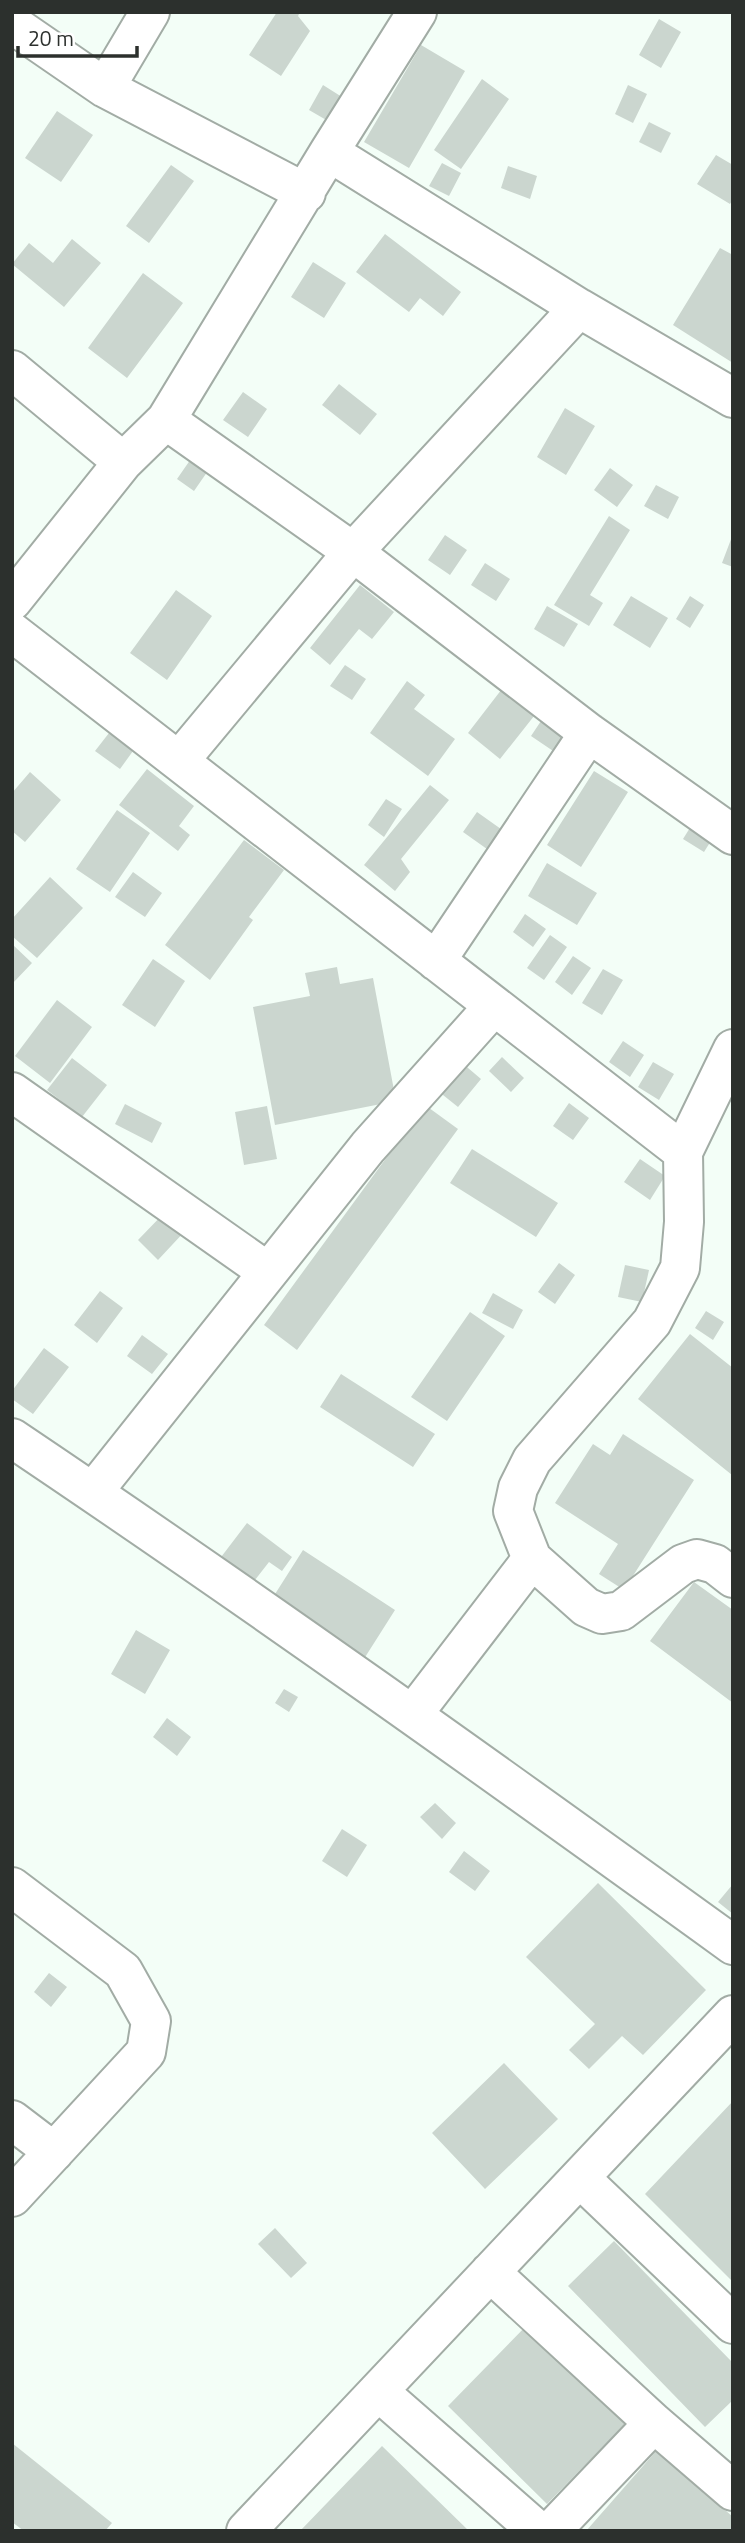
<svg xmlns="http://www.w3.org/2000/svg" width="745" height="2543" viewBox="0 0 745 2543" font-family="'Titillium Web',sans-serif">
  <rect width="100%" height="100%" fill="#f3fef7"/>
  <path fill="#cbd6cf" d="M277,12H300L298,16L310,31L281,76L249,55Z
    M659,19L681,32L661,68L639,55Z
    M421,45L465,71L409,168L364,142Z
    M482,79L509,99L461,169L434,150Z
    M323,85L342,97L328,121L309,110Z
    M628,85L647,94L633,123L615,114Z
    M57,111L93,135L61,182L25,158Z
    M649,122L671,133L661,153L639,142Z
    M716,155L733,165V199L730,204L697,184Z
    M442,163L461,173L449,196L429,186Z
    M171,165L194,181L149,243L126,226Z
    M508,166L537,176L530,199L501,188Z
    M385,234L461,292L443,316L420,298L409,312L356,272Z
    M72,239L101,263L64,307L12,264L29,243L53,263Z
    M720,248L733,255V363L673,325Z
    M313,262L346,283L324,318L291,297Z
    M143,273L183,303L127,378L88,348Z
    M339,384L377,414L360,435L322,405Z
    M243,392L267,409L248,437L223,420Z
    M565,408L595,426L566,475L537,457Z
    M195,453L212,465L194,491L177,479Z
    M610,468L633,485L617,507L594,490Z
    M656,485L679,497L668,519L644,506Z
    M609,516L630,530L590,595L603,603L589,626L554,605Z
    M733,534V567L722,563Z
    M445,535L467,550L450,575L428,560Z
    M485,563L510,579L496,601L471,585Z
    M360,585L394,612L372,639L359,629L330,665L310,648Z
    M176,590L212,616L167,680L130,653Z
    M631,596L668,618L650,648L613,625Z
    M690,596L704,605L690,628L676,619Z
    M547,606L578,624L564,647L534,629Z
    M345,665L366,679L352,700L330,686Z
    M407,681L425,695L414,709L455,739L428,776L370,733Z
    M505,685L538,711L500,759L468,733Z
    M547,712L578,733L562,757L531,736Z
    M109,733L133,751L120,769L95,751Z
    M147,769L194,806L179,826L190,835L178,851L119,805Z
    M594,771L628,792L581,867L547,845Z
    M30,772L61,800L25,842L12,831V793Z
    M430,785L449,800L401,859L410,872L395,891L364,865Z
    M386,799L402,809L384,837L368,825Z
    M117,810L150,833L110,892L76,869Z
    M477,812L508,834L494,854L463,832Z
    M693,823L714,836L704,852L683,839Z
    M244,840L284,870L249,917L253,920L210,980L165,945Z
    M547,863L597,893L577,925L528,896Z
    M133,872L162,893L145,917L115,897Z
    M50,877L83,908L37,958L12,936V919Z
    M525,914L546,929L533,947L513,932Z
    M550,935L567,947L544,980L527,968Z
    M12,944L32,963L12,984Z
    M573,956L591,968L572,995L555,982Z
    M153,959L185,981L155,1027L122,1005Z
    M337,967L340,984L373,978L396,1101L275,1125L253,1007L310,996L305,973Z
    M603,969L623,980L602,1015L582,1003Z
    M57,1000L92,1027L50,1083L15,1056Z
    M623,1041L644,1055L630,1077L609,1062Z
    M502,1057L524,1078L511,1092L489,1071Z
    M72,1058L107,1085L82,1117L47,1090Z
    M461,1062L481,1079L458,1107L438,1091Z
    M653,1062L674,1074L659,1100L638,1087Z
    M569,1103L589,1118L573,1140L553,1126Z
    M125,1104L162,1123L152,1143L115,1124Z
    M425,1105L458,1129L297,1350L264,1325Z
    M267,1106L277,1159L244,1165L235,1112Z
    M472,1149L558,1203L536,1237L450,1183Z
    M640,1159L665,1176L650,1200L624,1182Z
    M166,1211L186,1230L158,1260L138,1240Z
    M559,1263L575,1275L555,1304L538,1292Z
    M625,1265L649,1270L642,1302L618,1297Z
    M100,1291L123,1308L97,1343L74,1325Z
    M493,1293L523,1310L513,1329L482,1313Z
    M706,1311L724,1322L713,1340L695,1328Z
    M470,1312L505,1336L447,1421L411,1397Z
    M690,1334L733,1368L732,1475L638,1399Z
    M142,1335L168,1354L152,1374L127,1356Z
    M44,1348L69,1367L33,1414L12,1399V1391Z
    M341,1374L435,1434L413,1467L320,1407Z
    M623,1434L694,1480L624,1590L599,1574L618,1544L555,1503L593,1444L610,1455Z
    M247,1523L292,1557L282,1571L269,1562L244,1594L212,1569Z
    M303,1550L395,1610L362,1662L270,1602Z
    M694,1582L733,1610V1703L650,1641Z
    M136,1630L170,1650L145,1694L111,1674Z
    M284,1689L298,1697L289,1712L275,1703Z
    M167,1718L191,1737L177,1756L153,1737Z
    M435,1803L456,1823L442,1839L420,1817Z
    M342,1829L367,1845L347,1877L322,1861Z
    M464,1851L490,1871L475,1891L449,1872Z
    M598,1883L706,1990L643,2055L622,2036L589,2069L569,2050L595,2024L526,1957Z
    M733,1884V1914L718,1902Z
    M49,1973L67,1987L51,2007L34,1992Z
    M504,2063L558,2119L485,2189L432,2133Z
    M733,2101V2282L645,2194Z
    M275,2228L307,2263L291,2278L258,2244Z
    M614,2241L733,2363V2400L705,2427L568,2286Z
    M529,2323L628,2421L547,2504L448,2406Z
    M12,2443L112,2523L105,2531H24L12,2522Z
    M382,2446L469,2531H300Z
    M657,2450L733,2517V2531H586Z"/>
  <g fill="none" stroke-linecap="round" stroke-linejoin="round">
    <g stroke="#a2aca5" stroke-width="42">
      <path id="minor" d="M12,24L105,88L306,193
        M105,88L150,12
        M329,152L579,308L733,398
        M12,370L123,462
        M166,420L353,552L589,733L733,835
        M12,601L123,462L166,420L329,152L417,12
        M12,632L683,1152
        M179,761L353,552L579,308
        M436,961L589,733
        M733,1049L683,1152L684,1222L680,1268L652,1322L532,1460L518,1488L513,1511L532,1559L586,1607L602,1614L621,1611L683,1564L697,1559L715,1564L733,1578
        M12,1092L268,1272
        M12,1438C256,1602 495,1773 733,1945
        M93,1492L368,1147L494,1006
        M413,1714L532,1559
        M12,1887L123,1971L151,2021L146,2052L12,2197
        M12,2120L54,2152
        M580,2178L733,2324
        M490,2272L654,2423L733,2491
        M378,2391L538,2531
        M246,2531L733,2015
        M551,2531L654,2423"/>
    </g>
    <use href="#minor" stroke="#fff" stroke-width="38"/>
  </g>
  <rect width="745" height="2543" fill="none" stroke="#2c302d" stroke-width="28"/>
  <path d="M18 46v10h119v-10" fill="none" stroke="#2c302d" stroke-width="3.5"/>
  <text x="28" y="46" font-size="21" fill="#2c302d" stroke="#ffffff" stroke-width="5" paint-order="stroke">20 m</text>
</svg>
